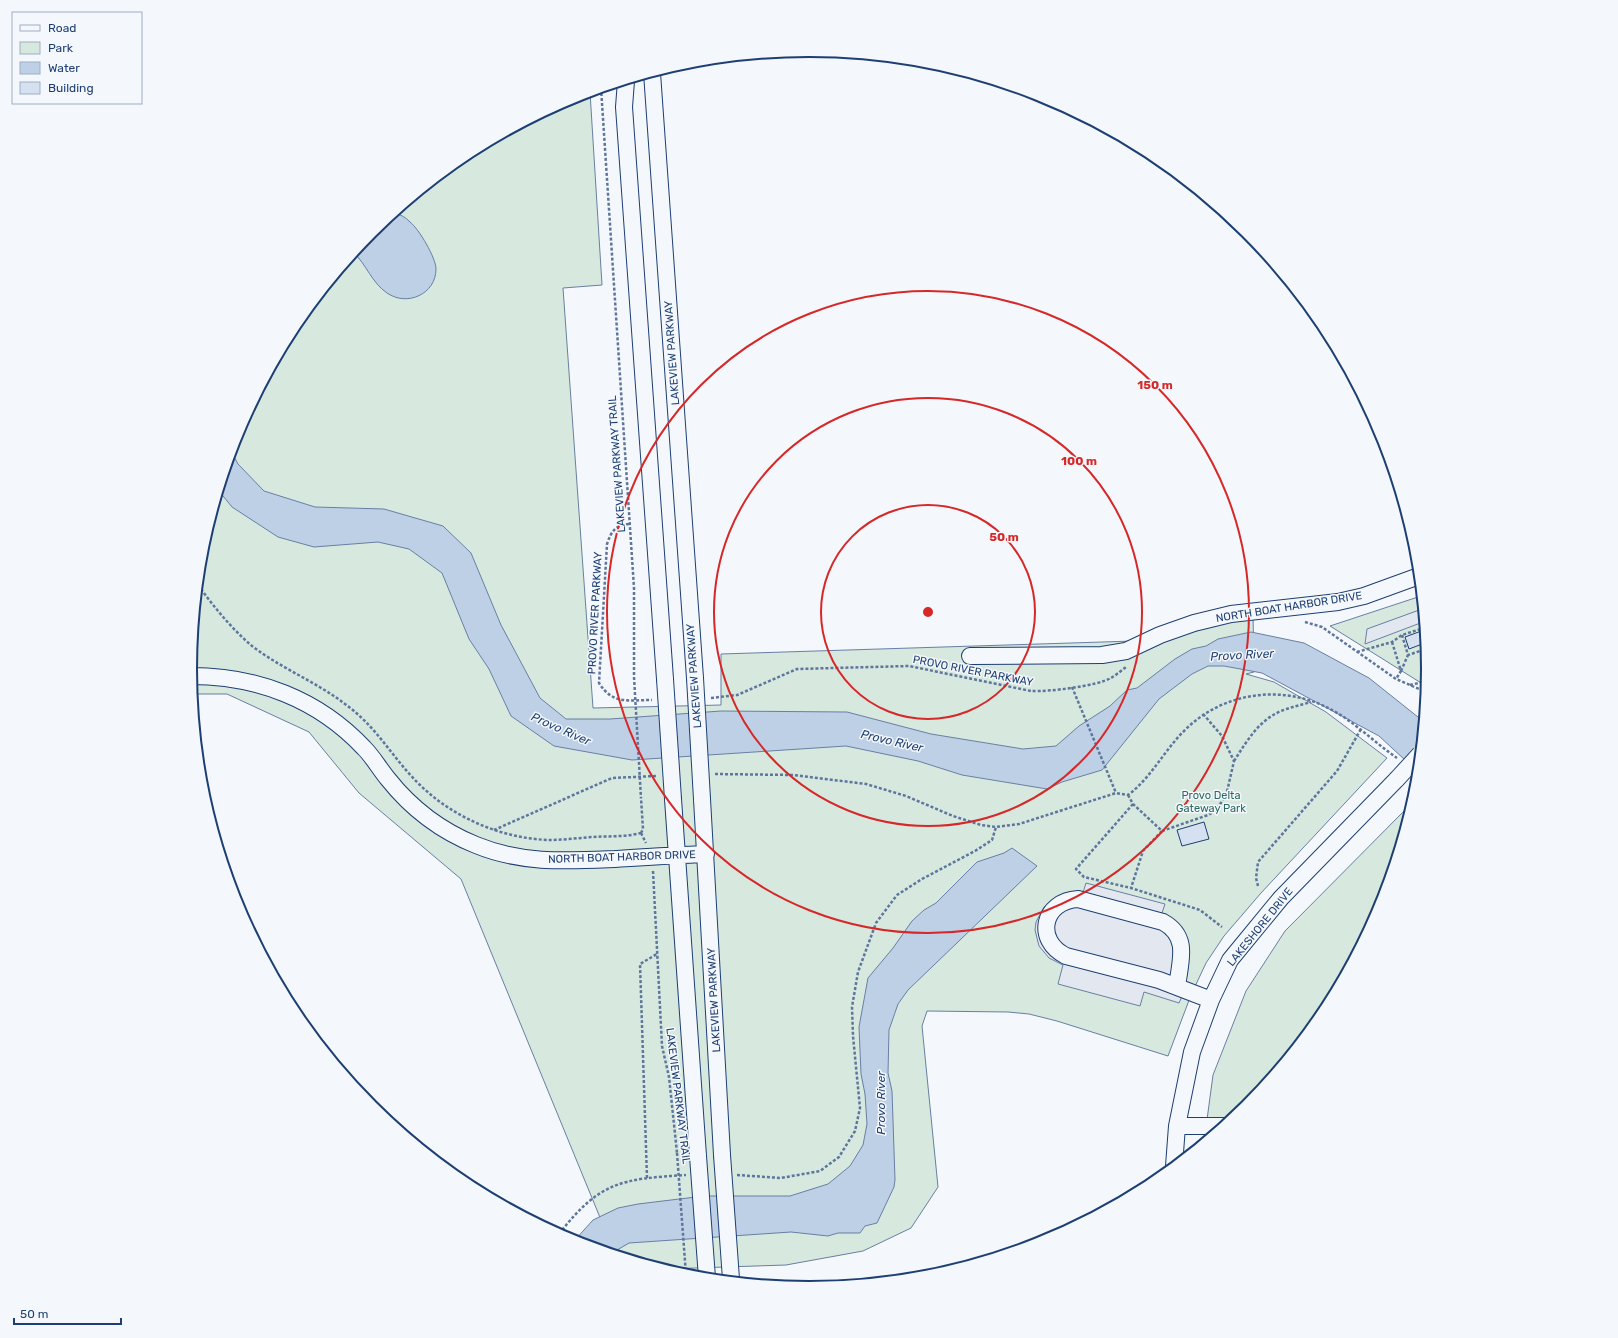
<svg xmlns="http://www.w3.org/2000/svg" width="1618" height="1338" viewBox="0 0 1618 1338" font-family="Rubik,sans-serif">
  <rect width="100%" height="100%" fill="#f4f7fb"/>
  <path fill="#d7e8df" stroke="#687fa3" d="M590,92L602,285L563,288L593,708L721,705V654L1166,640L1194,628L1253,615L1254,672L1246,674L1274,682L1326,712L1387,758L1261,893L1224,936L1206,963L1191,995L1168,1056L1057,1021L1029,1014L1008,1012L927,1011L922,1026L938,1187L911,1228L863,1251L786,1265L665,1269L615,1254L461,879L359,793L309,732L227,694H192L190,669L202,548L237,432L294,325L371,231L465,154L572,97Z
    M1421,596L1428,669L1426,686L1330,626Z
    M1409,806L1411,807L1381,906L1324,1013L1247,1107L1204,1142L1213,1075L1246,991L1285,931Z"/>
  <path fill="#e3e8f0" stroke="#687fa3" d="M1422,609L1423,622L1365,644L1367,629Z
    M1086,883L1165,904L1160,919L1167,921L1182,975L1187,985L1179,1003L1144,992L1140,1006L1058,984L1063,965L1049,958L1039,946L1035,930L1036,922L1044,907L1058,897L1082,896Z"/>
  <path fill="#bed0e5" stroke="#687fa3" d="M394,212C400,215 406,217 410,222C419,229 436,258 436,269C436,294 407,307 387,293C372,283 366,264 354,253L371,231Z
    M231,451L238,464L264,491L315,507L384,509L443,526L471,553L501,625L540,698L566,719H610L721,711L847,712L931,734L1023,749L1056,746L1079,726L1110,706L1127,690L1137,688L1175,659L1192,649L1206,646L1218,639L1251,632L1304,643L1369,678L1423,721L1418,772L1379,736L1262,673L1224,666H1208L1192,674L1159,699L1102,770L1062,782L1047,789L962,775L918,761L846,746L632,760L554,746L511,716L489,669L469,639L442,573L409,549L378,542L314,547L278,537L232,507L219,491Z
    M1012,848L1037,866L908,990L898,1004L889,1030L888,1073L892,1091L895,1180L894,1187L877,1223L865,1226L860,1233H838L828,1236L791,1232L629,1243L612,1253L574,1241L593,1220L618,1208L638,1204L704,1196H790L828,1184L850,1166L863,1145L867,1124L865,1094L861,1074L859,1027L868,978L893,948L912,921L924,910L936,903L977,862L1004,853Z"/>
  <path fill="#d5e0f0" stroke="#1d3f73" d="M1424,630L1425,643L1409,649L1405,637Z
    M1204,822L1209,839L1182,846L1177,830Z"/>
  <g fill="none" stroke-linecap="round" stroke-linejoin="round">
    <g stroke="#1d3f73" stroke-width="18">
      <path id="minor" d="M652,73L695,678
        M626,81L624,107L665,679
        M970,656L1102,655L1126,651L1160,635L1194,623L1231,614L1338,602L1364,596L1419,576
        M191,676C257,676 318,699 364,748C373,757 379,768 388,779C411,808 441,831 476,845C522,864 567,861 615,859C646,857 676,855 706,854
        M673,799L698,1156
        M702,799L722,1155
        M1177,987C1180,961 1190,937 1163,922L1078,899C1043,901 1034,940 1066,956L1159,980L1211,1000
        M1177,1126H1223
        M1174,1166L1177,1126L1192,1052L1211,1000L1230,960L1281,898L1397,779"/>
    </g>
    <path stroke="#5e769c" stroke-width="2.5" stroke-dasharray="3 2" stroke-linecap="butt" d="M601,88L634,588V677
      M629,524C615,525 611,532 607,544L599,683C613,705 628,700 652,700
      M198,585C214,607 231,628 252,646C282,669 319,683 349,707C379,730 394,760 420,785C454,818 501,838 548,840C563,840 578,838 593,837C609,836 626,837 641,833
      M1305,622L1322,627L1396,679L1426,692
      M1402,635L1408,655L1426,649
      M1392,642L1401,671L1396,679
      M1357,652L1392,642L1402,635L1424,628
      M1401,671L1408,655
      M1410,685L1427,681
      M1072,687L1116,793
      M711,698L737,695L797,669L909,666L1031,691C1048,692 1097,686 1111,678C1116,675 1121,671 1126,667
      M1234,761C1247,741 1258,721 1281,711C1291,707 1301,705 1311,702
      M715,774L793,775L866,784L906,796L953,816L981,825L996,827L1019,824L1116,793L1128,795C1151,778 1163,752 1184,731C1222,692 1283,683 1332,710C1356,723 1375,743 1397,758
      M1128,795L1133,804L1162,831L1143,851L1131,888
      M1133,804L1076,869L1084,877L1131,888L1200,910L1222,927
      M494,830L612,778L656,776
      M1162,831L1208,815L1215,811L1226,796L1234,761L1222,736L1204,715
      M641,833L646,843
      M641,833L643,829L641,798
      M653,871L662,1046L669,1077L677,1153
      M1258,886L1256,878L1258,862L1337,771L1361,729
      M737,1175L781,1178L820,1171L839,1157L855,1131L860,1108L853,1036L852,1007L858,972L876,923L897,895L922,879L975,851L992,840L996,827
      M647,1178L640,964L657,954
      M559,1234C600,1181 622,1179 686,1175"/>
    <use href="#minor" stroke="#f4f7fb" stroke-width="16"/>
    <g stroke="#1d3f73" stroke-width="18" stroke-linecap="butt">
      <path id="minor-bridge" d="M695,678L702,799
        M665,679L673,799
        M1397,779L1420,754
        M722,1155L731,1279
        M698,1156L707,1278"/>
    </g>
    <path stroke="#5e769c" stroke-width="2.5" stroke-dasharray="3 2" stroke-linecap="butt" d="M634,677L641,798
      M677,1153L686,1275"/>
    <use href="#minor-bridge" stroke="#f4f7fb" stroke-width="16"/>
  </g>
  <g fill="none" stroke="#d62828" stroke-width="2">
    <circle cx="928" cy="612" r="107"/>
    <circle cx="928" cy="612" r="214"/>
    <circle cx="928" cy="612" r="321"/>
  </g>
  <g text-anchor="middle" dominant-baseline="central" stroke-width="3" stroke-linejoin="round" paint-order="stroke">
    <g font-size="11" fill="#1d3f73" stroke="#f4f7fb">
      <text transform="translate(672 353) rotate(-94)">LAKEVIEW PARKWAY</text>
      <text transform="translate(617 464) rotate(-94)">LAKEVIEW PARKWAY TRAIL</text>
      <text transform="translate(1289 607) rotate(-9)">NORTH BOAT HARBOR DRIVE</text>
      <text transform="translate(595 613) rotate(-87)">PROVO RIVER PARKWAY</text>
      <text transform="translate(973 671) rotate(11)">PROVO RIVER PARKWAY</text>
      <text transform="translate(694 676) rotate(-94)">LAKEVIEW PARKWAY</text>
      <text transform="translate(622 857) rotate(-2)">NORTH BOAT HARBOR DRIVE</text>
      <text transform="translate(1260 927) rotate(-51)">LAKESHORE DRIVE</text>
      <text transform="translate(714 1000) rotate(-93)">LAKEVIEW PARKWAY</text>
      <text transform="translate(678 1096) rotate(83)">LAKEVIEW PARKWAY TRAIL</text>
    </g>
    <g font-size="11" fill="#2c6c60" stroke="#f4f7fb">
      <text x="1211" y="795">Provo Delta<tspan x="1211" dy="13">Gateway Park</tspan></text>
    </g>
    <g font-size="12" font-style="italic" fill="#1d3f73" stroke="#f4f7fb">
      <text transform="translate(1242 655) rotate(-3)">Provo River</text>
      <text transform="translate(561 729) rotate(24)">Provo River</text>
      <text transform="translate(892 741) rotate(13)">Provo River</text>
      <text transform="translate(881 1103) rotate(-90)">Provo River</text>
    </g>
  </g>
  <path d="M0 0H1618V1338H0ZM197 669a612 612 0 1 1 1224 0a612 612 0 1 1-1224 0Z" fill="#f4f7fb" fill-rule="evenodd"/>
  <path fill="none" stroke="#1d3f73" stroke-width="2" d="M197 669a612 612 0 1 1 1224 0a612 612 0 1 1-1224 0Z"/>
  <circle cx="928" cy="612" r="6" fill="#d62828" stroke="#f4f7fb" stroke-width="2"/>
  <g font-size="12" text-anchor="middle" font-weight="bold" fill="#d62828" stroke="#f4f7fb" stroke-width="3" stroke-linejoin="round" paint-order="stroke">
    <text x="1155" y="389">150 m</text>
    <text x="1079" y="465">100 m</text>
    <text x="1004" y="541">50 m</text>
  </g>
  <rect x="12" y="12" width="130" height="92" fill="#f4f7fb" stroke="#9eadc5"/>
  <rect x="20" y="25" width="20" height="6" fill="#f4f7fb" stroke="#9eadc5"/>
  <text x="48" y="32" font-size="12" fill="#1d3f73">Road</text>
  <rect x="20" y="42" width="20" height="12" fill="#d7e8df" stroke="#9eadc5"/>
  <text x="48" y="52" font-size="12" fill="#1d3f73">Park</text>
  <rect x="20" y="62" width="20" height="12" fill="#bed0e5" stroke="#9eadc5"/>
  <text x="48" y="72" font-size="12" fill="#1d3f73">Water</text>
  <rect x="20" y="82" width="20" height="12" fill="#d5e0f0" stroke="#9eadc5"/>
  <text x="48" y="92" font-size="12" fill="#1d3f73">Building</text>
  <path d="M14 1318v6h107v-6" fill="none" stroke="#1d3f73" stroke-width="2"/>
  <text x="20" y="1318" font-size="12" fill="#1d3f73" stroke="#f4f7fb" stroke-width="3" paint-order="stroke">50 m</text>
</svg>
